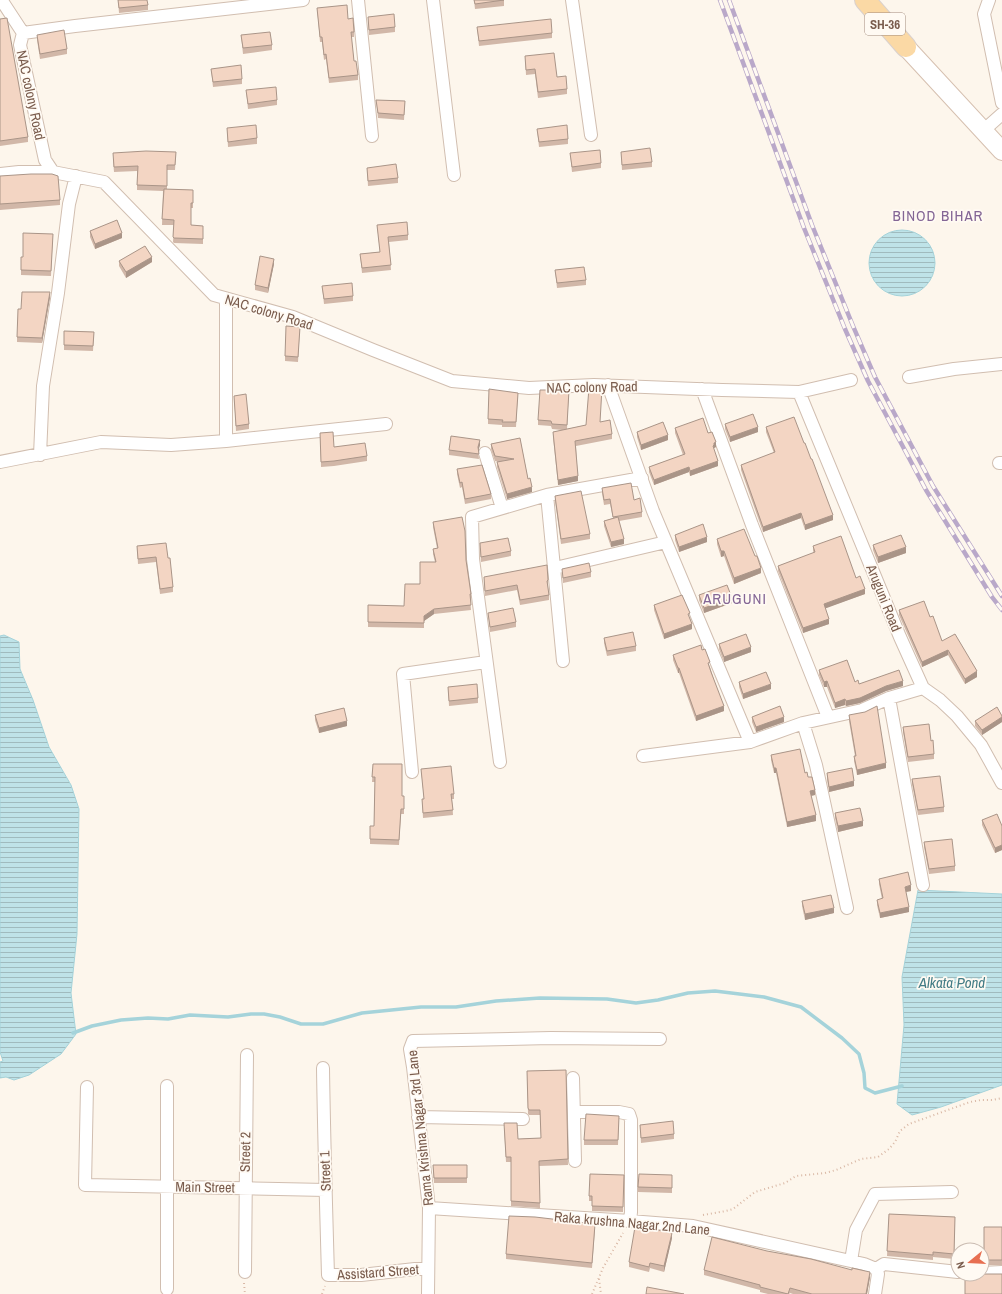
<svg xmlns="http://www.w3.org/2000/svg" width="1002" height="1294" viewBox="0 0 1002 1294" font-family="'Archivo Narrow',sans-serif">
  <defs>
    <pattern id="water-rules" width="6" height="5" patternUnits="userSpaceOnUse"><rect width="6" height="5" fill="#bfe3e8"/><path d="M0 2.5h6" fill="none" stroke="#a0bbbe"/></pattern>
  </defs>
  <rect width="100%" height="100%" fill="#fdf6ec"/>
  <path fill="url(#water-rules)" stroke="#a5d3da" d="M869 263a33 33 0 1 1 66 0a33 33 0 1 1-66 0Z
    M4,635L19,642L20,669L33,700L49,747L71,785L79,809L77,934L71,993L76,1034L61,1054L29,1075L14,1080L6,1077L0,1078V1062L3,1061L0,1052V636Z
    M918,890L1002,894V1085L941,1107L912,1115L897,1104L904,1025L902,977Z"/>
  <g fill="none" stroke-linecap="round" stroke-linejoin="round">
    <path stroke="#a5d3da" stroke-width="3.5" d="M73,1033L92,1026L121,1020L148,1018L168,1019L190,1015L228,1017L251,1014H264L280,1017L301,1024H323L362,1013L421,1007H456L496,1001L540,998L607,999L636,1003L658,1000L688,993L715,991L764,997L801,1007L842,1038L859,1054L864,1073L865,1088L875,1093L902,1086"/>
    <g stroke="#d1beb0" stroke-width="14">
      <path id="street" d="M303,0L75,26L23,33L20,45L45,160L53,172L104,182L214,295L293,317L373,350L452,381L529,388L594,385L722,390L799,392L851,380
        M358,0L372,136
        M433,0L454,175
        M572,0L591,135
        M989,0L984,14L1002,103
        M0,1L4,4L23,33
        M984,130L1002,114
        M0,174L19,172H53
        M226,299V441
        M909,377L954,369L1002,364
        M608,385L653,511L750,742
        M702,389L752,525L828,717
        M799,392L900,637L923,688L940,700L957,716L981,745L1002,783
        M485,453L502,508
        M40,455L43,386L58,293L69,204L76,176
        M0,462L101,442L171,445L226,441L386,424
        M999,463H1002
        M547,495L563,661
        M555,568L666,542
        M889,698L923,885
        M803,723L816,765L847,908
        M643,756L750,742L803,723L862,710L889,698L923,688
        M500,762L473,559L472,517L547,495L642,478
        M412,772L403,674L486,662
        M323,1068C324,1137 326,1206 328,1275H361L415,1269H428
        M573,1078L575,1161
        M167,1086V1289
        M87,1087L85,1185L326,1190
        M574,1112H619L629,1114L631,1120V1212L630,1221
        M418,1117L523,1119
        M429,1208L630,1221L693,1226L864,1264L876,1269L878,1274L875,1294
        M851,1261L856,1230L875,1194L952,1192
        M876,1269L884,1264L958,1272
        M245,1272L247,1055
        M982,1273L1002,1272
        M428,1294L429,1208L413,1067L410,1049L413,1041L551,1038L660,1039"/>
    </g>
    <g stroke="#d6c0b0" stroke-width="20">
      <path id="secondary" d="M906,47L1002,151"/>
    </g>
    <g stroke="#dad1cd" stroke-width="22">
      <path id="primary" d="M865,0L906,47"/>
    </g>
    <path stroke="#d9b8a5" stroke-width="2" stroke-dasharray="1 3" stroke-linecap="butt" d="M703,1215L726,1211L733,1209L755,1192L785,1183L796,1176L825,1173L836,1170L861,1159L878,1157L889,1149L895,1142L900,1131L909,1124L970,1102L981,1100H992L1002,1098
      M599,1279L601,1294
      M244,1283L245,1294
      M322,1294L325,1286
      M592,1294L603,1268L623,1233"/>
    <use href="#street" stroke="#fff" stroke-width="12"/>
    <use href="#secondary" stroke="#fff" stroke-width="18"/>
    <use href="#primary" stroke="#fbd9a5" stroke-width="20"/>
    <g stroke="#b9a8c9" stroke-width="4.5">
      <path id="rail" d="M720,0L804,228L845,329L868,381L926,490L992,597L1002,610
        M729,0L812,225L853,326L875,377L933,486L1002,596"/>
    </g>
    <use href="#rail" stroke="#fffaf3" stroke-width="3" stroke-dasharray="9" stroke-linecap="butt"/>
  </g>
  <path fill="#d1b7a8" d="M118,0L148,5V10L119,13Z
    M474,0H504V6L475,9Z
    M317,8L348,19L354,32V37H351L354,61L358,75V80L329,83L326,59L324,60L322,42H320Z
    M368,17L395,27V32L369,35Z
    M0,19L28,137V142L0,146Z
    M477,27L552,33V38L479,46Z
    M37,35L67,49V54L40,59L37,40Z
    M241,35L272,45V50L243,54Z
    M525,56L557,77L567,89V94L538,98L535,74L526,75Z
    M211,69L242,79V84L213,87Z
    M246,90L277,100V105L248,109Z
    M376,100L405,101L404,120L378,118Z
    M227,128L257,138V144L228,147Z
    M537,129L568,139V144L539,147Z
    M176,152L175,170H167V189L193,190V208H191V225L203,226V244L174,243L173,242L174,225H162L163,191L137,190V171L114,172L113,159Z
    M621,152L652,162V167L622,170Z
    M570,153L601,163V168L572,172Z
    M367,168L398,178V183L368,186Z
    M0,176L60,200V205L0,210Z
    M377,225L408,235V240L389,242L391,270L362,273L360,254L380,252Z
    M90,231L122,238L95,249L90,237Z
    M53,234L51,276L21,275V257H23Z
    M119,261L152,262L126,278L119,266Z
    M274,264L268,293L255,290V285Z
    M555,270L586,280V285L557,288Z
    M322,286L353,296V301L324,304Z
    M50,297L42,343L17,342V337L21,309Z
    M300,327L298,362L285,361V356Z
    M64,331L94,332L93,351L64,350Z
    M569,390L567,429L600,422L612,434V439L576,446L578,481L558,485L553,437V432L562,430L552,429L551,426L538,425V420Z
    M518,393L516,427H502V425L488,424V419Z
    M234,396L249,424V429L236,431Z
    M725,424L758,432L730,442L725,429Z
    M766,427L833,520L805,530L801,518L763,532L741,470V465L774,453L766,432Z
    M675,428L708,433L716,447L714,448V451L718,466L690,476L689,472L654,485L649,472V467L683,455L675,433Z
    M637,432L668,440L641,450L637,437Z
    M320,433L334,447L367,456V461L334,466L321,467Z
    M520,438L528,479L532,492L507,499L497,467V462H498L495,461L491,449V444Z
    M480,445L478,450L479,459L449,455V450Z
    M457,469L491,494V499L465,504L462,487L460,488L457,474Z
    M602,488L642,512V517L619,521L624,544L611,547L604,526V521L613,518L610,504L604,505L602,493Z
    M555,496L590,534V539L561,544L555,501Z
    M433,522L466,560L471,594V599H470L471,610L434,614L424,621V628L368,627V605L404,606L435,562L433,554V549L437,548L433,527Z
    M675,535L707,542L679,552L675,540Z
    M717,539L761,573L734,584L724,556L721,557L717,544Z
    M873,545L906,553L878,563L873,550Z
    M137,546L168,558L173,587V592L160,594L156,562L138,564Z
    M813,546L856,578L865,594L825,608L829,624L803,633L778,571V566L814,553L813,551Z
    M480,548L511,551V556L481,562Z
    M562,569L591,572V577L563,583Z
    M484,577L548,580V586L549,595V600L520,605L517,590L485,596Z
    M699,595L732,603L704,613L699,600Z
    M654,605L690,618L692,629L664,639L654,610Z
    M899,610L930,617L942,641L977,677L965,684L948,655L922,667L899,615Z
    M488,613L516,622V627L490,632Z
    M604,638L636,646V651L607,656L604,643Z
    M719,644L751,652L724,662L719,649Z
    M702,650L710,667L724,711L696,721L679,673H678L673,660V655Z
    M819,670L855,682L859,684L903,686L886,691L860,703L846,706L845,705L835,708L827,687H824L819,675Z
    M739,682L771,689L743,699L739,687Z
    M448,687L478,698V703L449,706Z
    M315,715L347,726L319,733L315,720Z
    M849,715L886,768L857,775L854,761V756H855L849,721Z
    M1002,716V722L982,735L975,726V721Z
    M752,717L784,722L756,732L752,722Z
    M903,727L931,741L934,754V759L908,762L903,732Z
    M771,755L805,773L808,777L815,795L811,796L816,821L787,827L776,773H774L771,760Z
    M373,764L402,796H404V814H401L399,845L370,844V826H374L375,782H372Z
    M421,769L454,794V799H452L453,815L423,818L422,799H424Z
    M827,773L854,786L829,792L827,779Z
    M912,779L944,807V812L918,815L912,784Z
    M835,813L863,826L838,832L835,818Z
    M982,820L1002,826V850L995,853L982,825Z
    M924,842L955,866V871L929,874L924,847Z
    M879,879L911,891L906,892L909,912L880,918L877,905V900L882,899L879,884Z
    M802,901L834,913L805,920L802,906Z
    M566,1070L568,1165L539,1166L540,1208L511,1206V1162H506L504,1128L518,1139L541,1138L540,1115H529L528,1114L527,1071Z
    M619,1116L618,1145H584V1140Z
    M640,1125L674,1134V1139L641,1143Z
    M433,1165H467V1183H434Z
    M624,1175L623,1212L592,1211V1201H589V1196Z
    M672,1175V1193L638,1192V1187Z
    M889,1214L955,1217L954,1259L933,1257V1260L887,1256Z
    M984,1227H1002V1265H984Z
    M595,1229L592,1268L506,1259V1254Z
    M648,1229L672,1238L664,1272L650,1268L649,1272L629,1267V1262Z
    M704,1270L870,1277L867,1294H793L790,1293L789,1294H768L760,1292V1290L704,1275Z"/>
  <path fill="#aa9588" d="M122,233V238L95,249V244Z
    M152,257V262L126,278V272Z
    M274,259V264L268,293V288Z
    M50,292V297L42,343V338Z
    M758,427V432L730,442V437Z
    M668,435V440L641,450V445Z
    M480,440V445L478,452V447Z
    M716,442V447L714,448V451L713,446L714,443Z
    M718,461V466L690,476V471Z
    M689,467V472L654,485V480Z
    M578,476V481L558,485V480Z
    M532,487V492L507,499V494Z
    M801,513V518L763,532V527Z
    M833,515V520L805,530V525Z
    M707,537V542L679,552V547Z
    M624,539V544L611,547V542Z
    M906,547V553L878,563V557Z
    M721,551H724V556L721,557Z
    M761,568V573L734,584V578Z
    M865,589V594L824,609V604Z
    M732,598V603L704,613V608Z
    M434,609V614L424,621V628V616Z
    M829,619V624L803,633V628Z
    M692,624V629L664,639V634Z
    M751,647V652L724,662V657Z
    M948,650V655L922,667V662Z
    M678,668H679V673H678Z
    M977,671V677L965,684V679Z
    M827,681V687H824V682Z
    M903,681V686L886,691L860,703L846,706V701L886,686Z
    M771,684V689L743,699V694Z
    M845,699V705L835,708V703Z
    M724,706V711L696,721V716Z
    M784,717V722L756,732V727Z
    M1002,717V722L982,735V730Z
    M347,721V726L319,733V728Z
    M886,763V768L857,775V770Z
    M774,768H776V773H774Z
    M854,781V786L829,792V787Z
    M815,790V795L810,796V791Z
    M816,815V821L787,827V822Z
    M863,821V826L838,832V826Z
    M1002,845V850L995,853V848Z
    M911,885V891L905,892V887Z
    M909,907V912L880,918V913Z
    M834,908V913L805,920V914Z
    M672,1233V1238L664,1272V1266Z
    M870,1272V1277L867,1294H866Z"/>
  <path fill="#f3d5c3" stroke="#aa9588" d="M118,0H147L148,5L119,8Z
    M474,0H504L475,4Z
    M347,5L348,19L353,18L354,32H351L354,61H356L358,75L329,78L326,54L324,55L322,37H320L317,8Z
    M394,14L395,27L369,30L368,17Z
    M7,18L28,137L0,141V19Z
    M551,19L552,33L479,41L477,27Z
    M64,30L67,49L40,54L37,35Z
    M270,32L272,45L243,48L241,35Z
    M554,53L557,77L566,76L567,89L538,92L535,69L526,70L525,56Z
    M241,65L242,79L213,82L211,69Z
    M276,87L277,100L248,104L246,90Z
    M376,100L405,101L404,115L378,113Z
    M256,125L257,138L228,142L227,128Z
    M567,125L568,139L539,142L537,129Z
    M650,148L652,162L622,165L621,152Z
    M600,150L601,163L572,167L570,153Z
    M146,151L176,152L175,165H167V186L137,185L138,166L114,167L113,153Z
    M396,164L398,178L368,181L367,168Z
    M31,174H52L58,176L60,200L0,204V176Z
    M164,189L193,190V203H191V225L203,226V239L174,238L173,237L174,220L162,219Z
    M117,220L122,233L95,244L90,231Z
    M407,222L408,235L388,237L391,265L362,268L360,254L380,252L377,225Z
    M23,233L53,234L51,271L21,270V257H23Z
    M145,246L152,257L126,272L119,261Z
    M260,256L274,259L268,288L255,285Z
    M584,267L586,280L557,283L555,270Z
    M352,283L353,296L324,299L322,286Z
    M22,292H50L42,338L17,337L18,309H21Z
    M286,326L300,327L298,357L285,356Z
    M64,331L94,332L93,346L64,345Z
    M589,388H602L600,422L610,420L612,434L575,441L578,476L558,480L553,432L586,425Z
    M489,389L518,393L516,422H502L503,420L488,419Z
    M540,390H569L567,425L552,424L551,421L538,420Z
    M246,394L249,424L236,426L234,396Z
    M753,414L758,427L730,437L725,424Z
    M794,417L804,443H805L811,459H812L833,515L805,525L801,513L763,527L741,465L775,452L766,427Z
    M703,418L708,433L712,432L716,442L714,443V445L713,446L718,461L690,471L689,467L654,480L649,467L685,454L675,428Z
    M663,422L668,435L641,445L637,432Z
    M333,432L334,447L365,443L367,456L334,461L321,462L320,433Z
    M451,436L480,440L478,447L479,454L449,450Z
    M520,438L528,479L530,478L532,487L507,494L497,462L514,459L495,456L491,444Z
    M482,465L491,494L465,499L462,482L460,483L457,469Z
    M631,483L634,500L640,498L642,512L613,517L610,499L604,500L602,488Z
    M581,491L590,534L561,539L555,496Z
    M462,517L465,531L466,560L471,594H470L471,605L434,609L424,616V623L368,622V605L404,606L405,584H420V562H436L433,549L438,548L433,522Z
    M618,517L624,539L611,542L604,521Z
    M703,524L707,537L679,547L675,535Z
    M744,529L755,556H757L761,568L734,578L724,551H721L717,539Z
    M901,535L906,547L878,557L873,545Z
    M841,536L856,578L860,576L865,589L824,604L829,619L803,628L778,566L815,552L813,546Z
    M508,538L511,551L481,557L480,543Z
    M166,543L168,558H170L173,587L160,589L156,557L138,559L137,546Z
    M589,563L591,572L563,578L562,569Z
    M547,565L548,580L547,581L549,595L520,600L517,585L485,591L484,577Z
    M727,585L732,598L704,608L699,595Z
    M682,595L690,613L688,614L692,624L664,634L654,605Z
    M924,601L930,617L933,616L942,641L955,634L977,671L965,679L948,650L922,662L899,610Z
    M513,608L516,622L490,627L488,613Z
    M633,632L636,646L607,651L604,638Z
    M746,634L751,647L724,657L719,644Z
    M701,645L702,650L705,649L710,662L708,663L711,672L724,706L696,716L679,668H678L673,655Z
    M847,660L855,682L858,680L859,684L899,670L903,681L886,686L860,698L846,701L845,699L835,703L827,681L824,682L819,670Z
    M766,672L771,684L743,694L739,682Z
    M477,684L478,698L449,701L448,687Z
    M780,706L784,717L756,727L752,717Z
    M877,706L886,763L857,770L854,756H856L849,715L865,712Z
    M997,707L1002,716V717L982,730L975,721Z
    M344,708L347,721L319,728L315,715Z
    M929,724L931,741L933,740L934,754L908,757L903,727Z
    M800,749L805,773L807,772L808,777H812L815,790L810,791L816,815L787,822L776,768H774L771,755Z
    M373,764H402V796H404V809H401L399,840L370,839V826H374L375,777H372Z
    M451,766L454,794H451L453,810L423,813L422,799H424L421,769Z
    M852,768L854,781L829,787L827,773Z
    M940,776L944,807L918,810L912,779Z
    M860,808L863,821L838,826L835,813Z
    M997,814L1002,826V845L995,848L982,820Z
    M952,839L955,866L929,869L924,842Z
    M908,872L911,885L905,887L909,907L880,913L877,900L883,898L879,879Z
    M831,895L834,908L805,914L802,901Z
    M566,1070L568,1159L539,1161L540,1203L511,1201V1157H506L504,1123H517L518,1139L541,1138L540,1110H529L528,1108L527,1071Z
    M586,1114L619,1116L618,1140H584Z
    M673,1121L674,1134L641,1138L640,1125Z
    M433,1165H467V1178H434Z
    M590,1174L624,1175L623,1207L592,1206V1196H589Z
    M639,1174L672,1175V1188L638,1187Z
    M889,1214L955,1217L954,1254L933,1252V1255L887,1251Z
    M509,1216L535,1217L595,1224L592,1263L506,1254Z
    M635,1227L648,1229V1228L672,1233L664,1266L650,1263L649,1267L629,1262Z
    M984,1227H1002V1260H984Z
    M712,1237L767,1251L811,1259L852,1270V1268L870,1272L866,1294H812L790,1288L788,1294L760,1287V1285L704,1270Z
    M965,1274H1002V1294H965Z
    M647,1287L684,1294H646Z"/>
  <g text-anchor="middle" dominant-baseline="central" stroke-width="3.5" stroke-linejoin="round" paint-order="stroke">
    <rect fill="#fffaf3" stroke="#a28b7f" stroke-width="1" x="865" y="13" width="40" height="22" rx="3"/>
    <g font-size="13" font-weight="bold" fill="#7a5c4d">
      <text x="885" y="24">SH-36</text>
    </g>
    <g font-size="14" fill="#7a5c4d" stroke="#fffaf3">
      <text transform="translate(31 95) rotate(78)">NAC colony Road</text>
      <text transform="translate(269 312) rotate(17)">NAC colony Road</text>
      <text transform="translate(592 387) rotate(-1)">NAC colony Road</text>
      <text transform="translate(884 598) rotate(68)">Aruguni Road</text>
      <text transform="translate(420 1128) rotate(-96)">Rama Krishna Nagar 3rd Lane</text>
      <text transform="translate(245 1152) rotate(-89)">Street 2</text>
      <text transform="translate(325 1171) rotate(-92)">Street 1</text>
      <text transform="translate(205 1187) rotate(1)">Main Street</text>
      <text transform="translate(632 1223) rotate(5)">Raka krushna Nagar 2nd Lane</text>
      <text transform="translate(378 1272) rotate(-4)">Assistard Street</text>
    </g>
    <g font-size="15" letter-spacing="1" fill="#846695" stroke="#fffaf3">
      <text x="938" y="215">BINOD BIHAR</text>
      <text x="735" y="598">ARUGUNI</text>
    </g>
    <g font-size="15" font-style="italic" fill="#437c86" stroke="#fffaf3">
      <text x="952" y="982">Alkata Pond</text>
    </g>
  </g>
  <g transform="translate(970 1262) rotate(252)"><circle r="19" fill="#fffaf3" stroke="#cabbb1"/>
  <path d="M0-3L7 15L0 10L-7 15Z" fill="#e76f51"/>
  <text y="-6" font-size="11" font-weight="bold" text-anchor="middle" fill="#7a5c4d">N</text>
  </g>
</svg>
